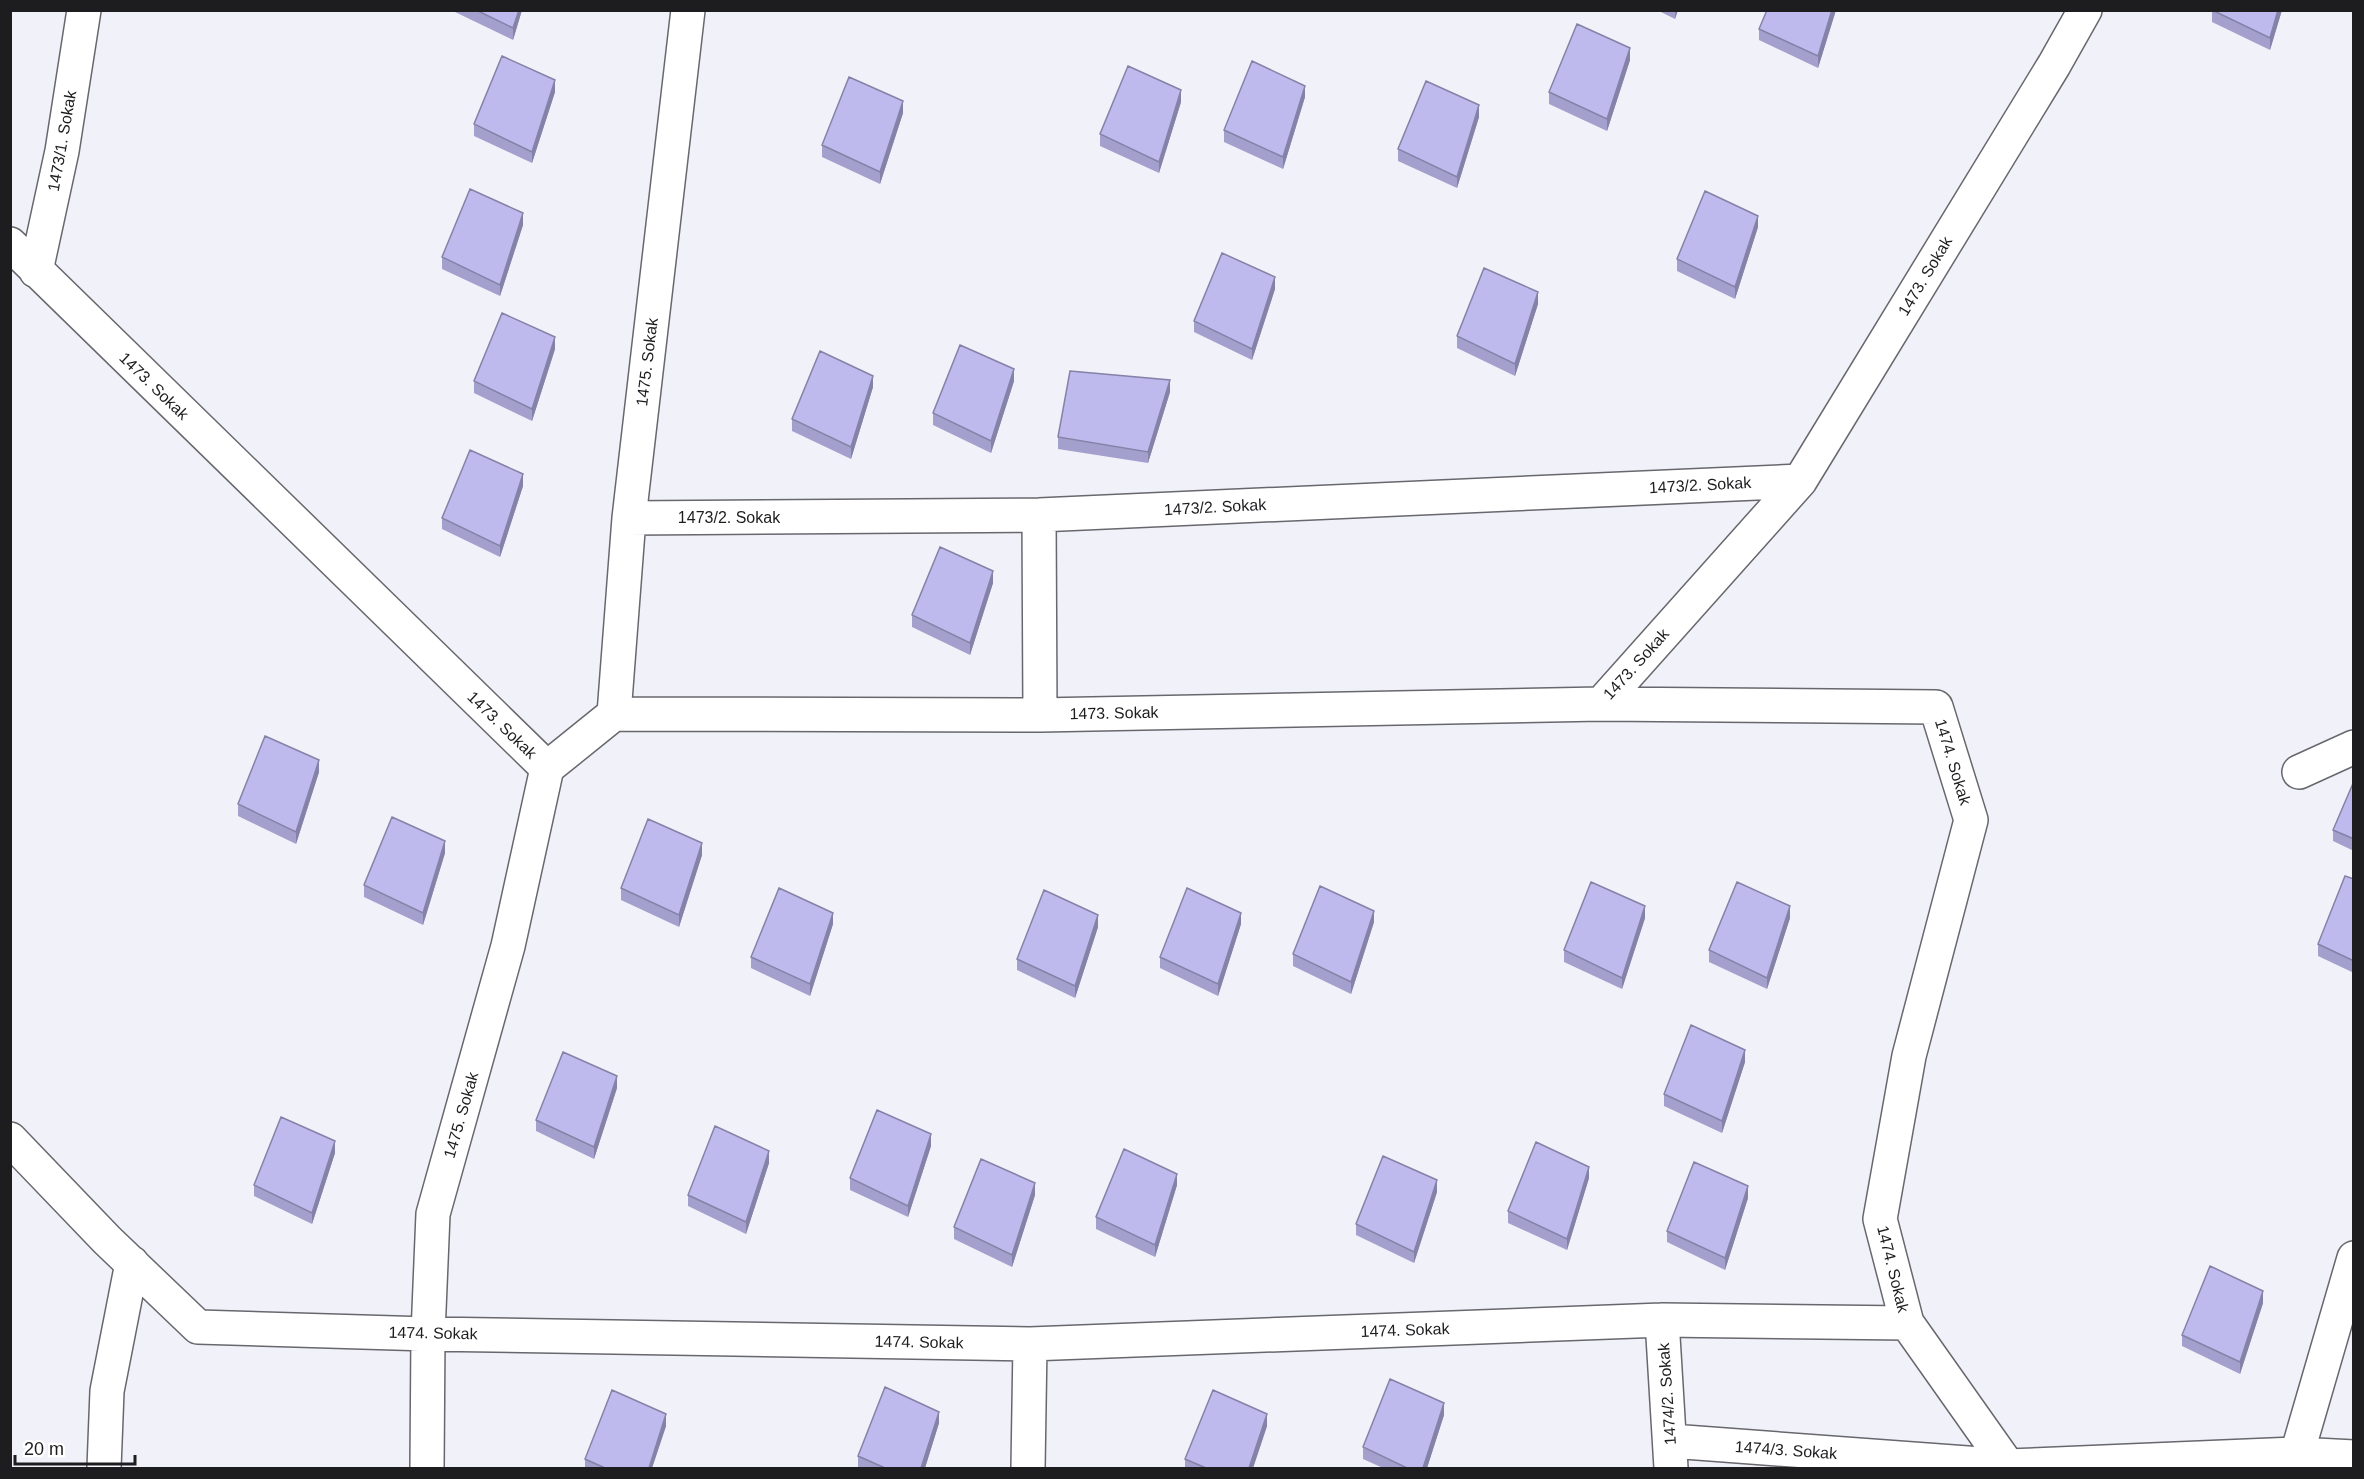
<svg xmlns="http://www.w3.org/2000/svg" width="2364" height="1479" viewBox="0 0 2364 1479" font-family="Helvetica,sans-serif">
  <rect width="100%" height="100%" fill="#f1f1f9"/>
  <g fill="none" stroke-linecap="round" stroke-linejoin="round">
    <g stroke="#67676d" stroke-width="36">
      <path id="minor" d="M10,244L547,768
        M36,271L62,151L84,10
        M1039,515L1040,715
        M629,518L1039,515L1800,481
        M1601,704L1800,481L2054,65L2085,10
        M614,714L629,518L688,10
        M2299,772L2354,747
        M10,1139L107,1240L198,1327L428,1334L1030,1344L1662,1320L1907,1323L1880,1219L1909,1056L1971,820L1936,707L1601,704L1040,715L614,714L547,768
        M1662,1320L1671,1468
        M1907,1323L2008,1466
        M1671,1441L2008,1466L2297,1454L2354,1457
        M2297,1454L2354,1258
        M104,1468L107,1391L132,1263
        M427,1468L428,1334L433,1214L508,946L547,768
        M1028,1468L1030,1344"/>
    </g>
    <use href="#minor" stroke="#fff" stroke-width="33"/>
  </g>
  <path fill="#a3a0cd" d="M455,10H522L513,40L455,12Z
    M1657,10H1678L1675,19Z
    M1767,10H1836L1818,68L1759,40V29Z
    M2212,10H2282L2270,50L2212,22Z
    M1630,60L1607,131L1549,104V92Z
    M555,92L532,163L474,136V124Z
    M1305,97L1283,169L1224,142V130Z
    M1181,102L1159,173L1100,146V134Z
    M903,113L880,184L822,157V145Z
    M1479,117L1457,188L1398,161V149Z
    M523,225L500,296L442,269V257Z
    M1758,227L1735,299L1677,271V259Z
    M1275,289L1252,360L1194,332V321Z
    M1538,304L1515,376L1457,348V336Z
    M555,349L532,421L474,393V381Z
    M1014,381L991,453L933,425V413Z
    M873,387L851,459L792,431V419Z
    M1170,392L1148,463L1058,449V437Z
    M523,486L500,557L442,529V518Z
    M993,583L970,655L912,627V615Z
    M319,772L296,844L238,816V804Z
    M2354,781V851L2333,841V830Z
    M445,853L423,925L364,897V885Z
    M702,855L679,927L621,900V888Z
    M2354,879V973L2318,956V944Z
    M1645,918L1622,989L1564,962V950Z
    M1790,918L1767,989L1709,962V950Z
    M1374,922L1351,994L1293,966V954Z
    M833,924L810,996L751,968V957Z
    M1241,924L1218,996L1160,968V957Z
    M1098,927L1075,998L1017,970V959Z
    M1745,1062L1722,1133L1664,1106V1094Z
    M617,1088L594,1159L536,1131V1120Z
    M931,1146L908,1217L850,1190V1178Z
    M335,1153L312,1224L254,1196V1185Z
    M769,1163L746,1234L688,1206V1195Z
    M1589,1178L1567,1250L1508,1223V1211Z
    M1177,1185L1155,1257L1096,1229V1217Z
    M1437,1192L1414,1263L1356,1235V1224Z
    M1035,1195L1012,1267L954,1239V1227Z
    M1748,1198L1725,1270L1667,1242V1231Z
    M2263,1303L2240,1374L2182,1346V1335Z
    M1444,1415L1427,1468H1383L1363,1459V1447Z
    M939,1423L925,1468H861L858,1467V1456Z
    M666,1426L652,1468H585V1459Z
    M1267,1426L1253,1468H1185V1459Z"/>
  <path fill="#8582a7" d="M519,10H522L513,40V28Z
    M1675,10H1678L1675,19Z
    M1832,10H1836L1818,68V56Z
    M2278,10H2282L2270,50V38Z
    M1630,48V60L1607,131V119Z
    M555,80V92L532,163V152Z
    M1305,86V97L1283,169V157Z
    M1181,90V102L1159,173V162Z
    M903,101V113L880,184V172Z
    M1479,105V117L1457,188V177Z
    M523,213V225L500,296V285Z
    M1758,216V227L1735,299V287Z
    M1275,277V289L1252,360V349Z
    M1538,292V304L1515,376V364Z
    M555,337V349L532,421V409Z
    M1014,369V381L991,453V441Z
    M873,376V387L851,459V447Z
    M1170,380V392L1148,463V452Z
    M523,474V486L500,557V546Z
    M993,571V583L970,655V643Z
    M319,760V772L296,844V832Z
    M445,841V853L423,925V913Z
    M702,843V855L679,927V915Z
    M1645,906V918L1622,989V978Z
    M1790,906V918L1767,989V978Z
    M1374,911V922L1351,994V982Z
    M833,913V924L810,996V984Z
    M1241,913V924L1218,996V984Z
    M1098,915V927L1075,998V986Z
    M1745,1050V1062L1722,1133V1121Z
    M617,1076V1088L594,1159V1147Z
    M931,1134V1146L908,1217V1206Z
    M335,1141V1153L312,1224V1213Z
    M769,1151V1163L746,1234V1222Z
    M1589,1167V1178L1567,1250V1239Z
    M1177,1174V1185L1155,1257V1245Z
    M1437,1180V1192L1414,1263V1252Z
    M1035,1183V1195L1012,1267V1255Z
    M1748,1186V1198L1725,1270V1258Z
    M2263,1291V1303L2240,1374V1362Z
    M1444,1403V1415L1427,1468H1423Z
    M939,1412V1423L925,1468H921Z
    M666,1414V1426L652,1468H649Z
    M1267,1414V1426L1253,1468H1249Z"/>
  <path fill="#bebaee" stroke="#8582a7" stroke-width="1.5" d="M476,10H519L513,28Z
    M1767,10H1832L1818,56L1759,29Z
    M2212,10H2278L2270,38Z
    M1577,24L1630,48L1607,119L1549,92Z
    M502,56L555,80L532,152L474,124Z
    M1252,61L1305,86L1283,157L1224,130Z
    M1128,66L1181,90L1159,162L1100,134Z
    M849,77L903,101L880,172L822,145Z
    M1426,81L1479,105L1457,177L1398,149Z
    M470,189L523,213L500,285L442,257Z
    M1705,191L1758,216L1735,287L1677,259Z
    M1222,253L1275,277L1252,349L1194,321Z
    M1484,268L1538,292L1515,364L1457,336Z
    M502,313L555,337L532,409L474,381Z
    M960,345L1014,369L991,441L933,413Z
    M820,351L873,376L851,447L792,419Z
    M1070,371L1170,380L1148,452L1058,437Z
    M470,450L523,474L500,546L442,518Z
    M940,547L993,571L970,643L912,615Z
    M265,736L319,760L296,832L238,804Z
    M2354,781V839L2333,830Z
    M392,817L445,841L423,913L364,885Z
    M648,819L702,843L679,915L621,888Z
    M2345,876L2354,879V961L2318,944Z
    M1591,882L1645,906L1622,978L1564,950Z
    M1737,882L1790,906L1767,978L1709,950Z
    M1320,886L1374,911L1351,982L1293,954Z
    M779,888L833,913L810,984L751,957Z
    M1187,888L1241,913L1218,984L1160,957Z
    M1044,890L1098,915L1075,986L1017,959Z
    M1691,1025L1745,1050L1722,1121L1664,1094Z
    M563,1052L617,1076L594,1147L536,1120Z
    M877,1110L931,1134L908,1206L850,1178Z
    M281,1117L335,1141L312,1213L254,1185Z
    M715,1126L769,1151L746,1222L688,1195Z
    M1536,1142L1589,1167L1567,1239L1508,1211Z
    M1124,1149L1177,1174L1155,1245L1096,1217Z
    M1383,1156L1437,1180L1414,1252L1356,1224Z
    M981,1159L1035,1183L1012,1255L954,1227Z
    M1694,1162L1748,1186L1725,1258L1667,1231Z
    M2210,1266L2263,1291L2240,1362L2182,1335Z
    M1390,1379L1444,1403L1423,1468H1407L1363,1447Z
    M885,1387L939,1412L921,1468H885L858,1456Z
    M612,1390L666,1414L649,1468H605L585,1459Z
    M1213,1390L1267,1414L1249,1468H1206L1185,1459Z"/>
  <g text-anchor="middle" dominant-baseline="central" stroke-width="4.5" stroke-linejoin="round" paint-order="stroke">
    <g font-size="16" fill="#1d1d20" stroke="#fff">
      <text transform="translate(62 141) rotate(-80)">1473/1. Sokak</text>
      <text transform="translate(1925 276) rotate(-59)">1473. Sokak</text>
      <text transform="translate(647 362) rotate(-83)">1475. Sokak</text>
      <text transform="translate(154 386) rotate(44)">1473. Sokak</text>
      <text transform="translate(1700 485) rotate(-3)">1473/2. Sokak</text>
      <text transform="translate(1215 507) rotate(-3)">1473/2. Sokak</text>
      <text x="729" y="517">1473/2. Sokak</text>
      <text transform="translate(1636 664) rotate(-48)">1473. Sokak</text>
      <text transform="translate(1114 713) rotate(-1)">1473. Sokak</text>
      <text transform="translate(502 725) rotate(44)">1473. Sokak</text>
      <text transform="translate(1953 762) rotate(73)">1474. Sokak</text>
      <text transform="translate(461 1115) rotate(-74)">1475. Sokak</text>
      <text transform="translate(1893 1269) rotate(76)">1474. Sokak</text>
      <text transform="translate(1405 1330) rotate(-2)">1474. Sokak</text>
      <text transform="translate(433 1333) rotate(1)">1474. Sokak</text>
      <text transform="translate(919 1342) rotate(1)">1474. Sokak</text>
      <text transform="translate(1667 1394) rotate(-94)">1474/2. Sokak</text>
      <text transform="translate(1786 1450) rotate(4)">1474/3. Sokak</text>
    </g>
  </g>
  <rect width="2364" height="1479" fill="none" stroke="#1d1d20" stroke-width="24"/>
  <path d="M15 1455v9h120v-9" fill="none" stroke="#1d1d20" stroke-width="3"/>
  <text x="24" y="1455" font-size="18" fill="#1d1d20" stroke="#ffffff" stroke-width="4.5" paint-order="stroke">20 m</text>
</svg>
